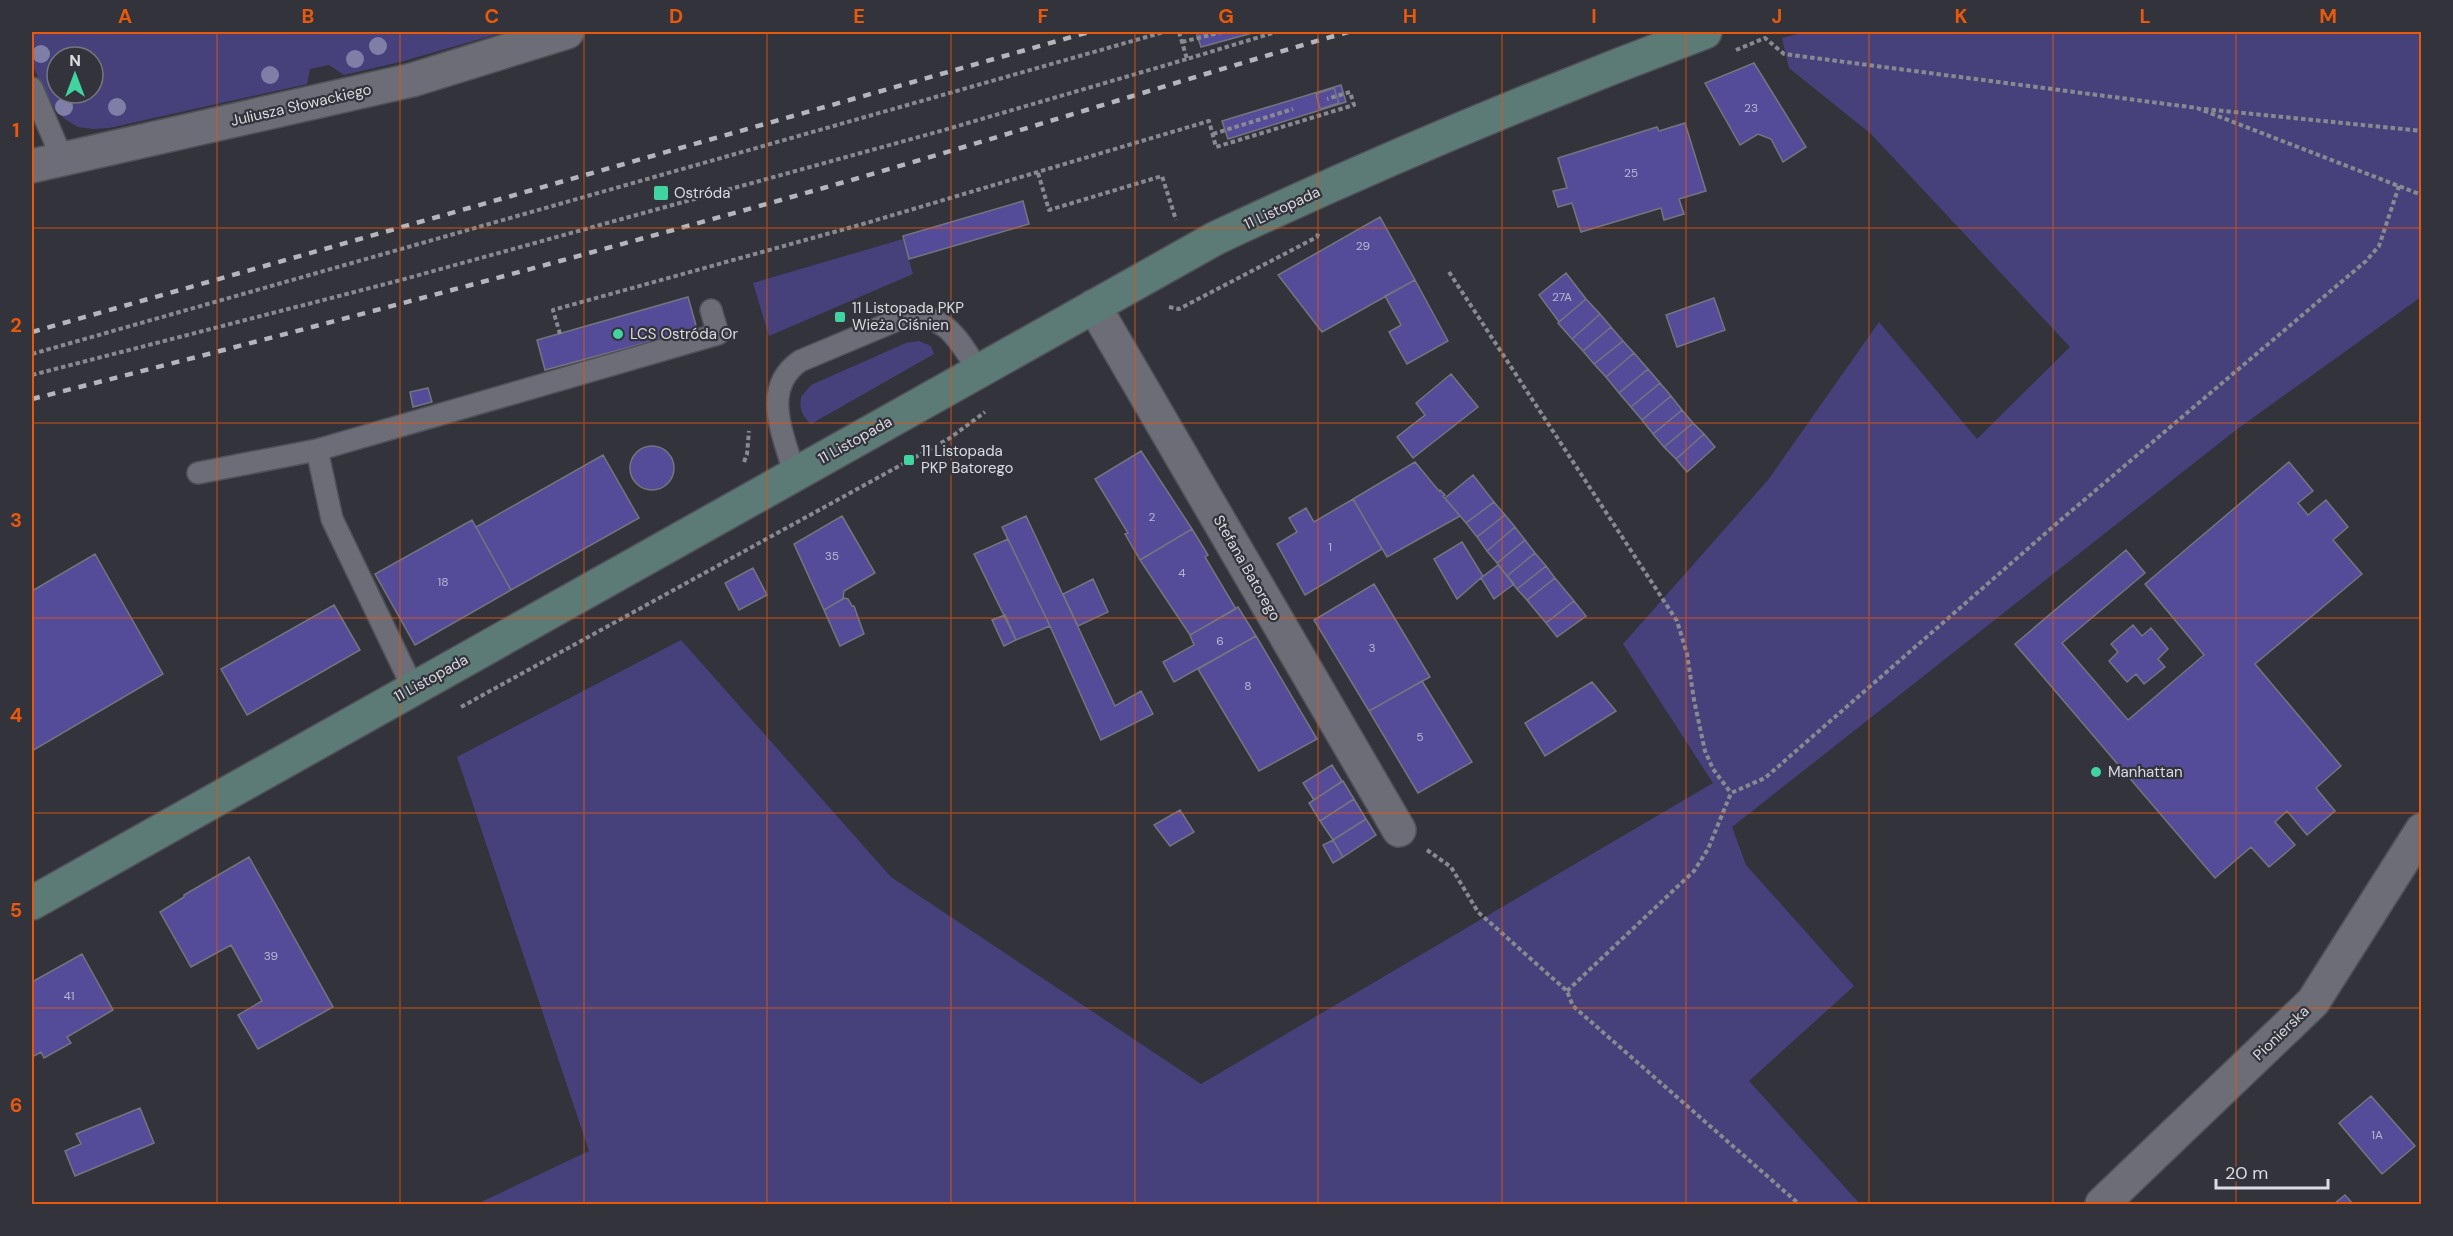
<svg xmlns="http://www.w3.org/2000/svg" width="2453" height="1236" viewBox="0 0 2453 1236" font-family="'DM Sans',sans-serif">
  <rect width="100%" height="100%" fill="#33333c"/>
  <path fill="#46417a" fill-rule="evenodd" d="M32,32H504L404,61L344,75L329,65L310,69L307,84L109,128L93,129L78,127L66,120L55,110L32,65ZM57,57H93V93H57Z
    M1805,32H2421V297L2236,430L1732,827L1746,865L1854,986L1749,1081L1860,1204H477L589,1151L457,757L681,640L891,877L1201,1084L1713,783L1623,644L1768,480L1879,322L1977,439L2070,347L1871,134L1789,68L1782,38Z
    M903,239L913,274L769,336L753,283Z
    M919,341L931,346L934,354L811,424C802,416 799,409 801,397L811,385L906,343Z"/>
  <path fill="#544c99" stroke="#74757f" stroke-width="1.5" d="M1196,32H1256L1201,47Z
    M1754,63L1806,147L1783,162L1771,139L1758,134L1740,145L1705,83Z
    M1341,85L1346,102L1228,139L1222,121Z
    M1334,88L1339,103L1320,109L1316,94Z
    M1685,123L1706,191L1679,199L1684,214L1664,220L1661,208L1581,232L1572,203L1558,207L1553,191L1567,188L1558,158L1657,127L1659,131Z
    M1023,201L1029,224L909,259L903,236Z
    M1380,217L1415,280L1322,332L1278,275Z
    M1566,273L1586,299L1559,322L1539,295Z
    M1415,280L1448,341L1407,364L1389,332L1401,325L1385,296Z
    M688,297L697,329L545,370L537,340Z
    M1714,298L1725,330L1677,347L1666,315Z
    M1586,299L1600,314L1572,339L1558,323Z
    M1600,314L1611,327L1583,351L1572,339Z
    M1611,327L1623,341L1594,364L1583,351Z
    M1623,341L1634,353L1606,377L1594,364Z
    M1634,353L1648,369L1619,393L1606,377Z
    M1648,369L1660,383L1631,407L1619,393Z
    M1451,374L1478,407L1413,458L1397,437L1425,415L1416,403Z
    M1660,383L1671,396L1642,420L1631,407Z
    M428,388L432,402L413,407L410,392Z
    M1671,396L1682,410L1653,434L1642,420Z
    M1682,410L1693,423L1664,447L1653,434Z
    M1693,423L1704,434L1676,459L1664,447Z
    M1704,434L1715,447L1687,472L1676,459Z
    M630 468a22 22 0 1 1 44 0a22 22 0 1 1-44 0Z
    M1141,451L1192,529L1140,560L1125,534L1128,533L1095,479Z
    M603,455L639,518L511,590L476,527Z
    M1415,462L1439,491L1440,490L1445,495L1443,496L1460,516L1387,557L1353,499Z
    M2289,462L2313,491L2298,503L2308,515L2326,500L2348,527L2333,540L2362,574L2255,664L2341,766L2316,788L2335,811L2307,835L2287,811L2275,822L2295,845L2269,867L2251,847L2215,878L2015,644L2126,550L2145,573L2062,643L2128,720L2204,655L2145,584Z
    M1473,475L1494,502L1466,523L1445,498Z
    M1353,499L1382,549L1305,595L1277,544L1297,532L1289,518L1306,508L1314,522Z
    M1494,502L1505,515L1477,537L1466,523Z
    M1505,515L1515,527L1487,551L1477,537Z
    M842,516L875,573L844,591L843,599L824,610L794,544Z
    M1026,516L1115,706L1141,691L1153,714L1101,740L1050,626L1002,527Z
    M472,520L511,590L415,645L375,574Z
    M1515,527L1525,540L1497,563L1487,551Z
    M1192,529L1208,555L1205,557L1236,609L1190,635L1140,560Z
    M1008,539L1050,626L1016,640L974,554Z
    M1525,540L1535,553L1507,576L1497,563Z
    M1462,542L1483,576L1457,599L1434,559Z
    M1535,553L1546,566L1517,589L1507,576Z
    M95,554L163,674L32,751V591Z
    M1498,565L1514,584L1494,599L1481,578Z
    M1546,566L1555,578L1527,600L1517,589Z
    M753,568L767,595L739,610L725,583Z
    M1555,578L1574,601L1546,623L1527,600Z
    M1093,579L1108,612L1078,626L1063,594Z
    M1374,584L1430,677L1369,711L1314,620Z
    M844,598L848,599L852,606H854L864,634L840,646L824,610Z
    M1574,601L1586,616L1557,637L1546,623Z
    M334,605L360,650L247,715L221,669Z
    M1238,607L1256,636L1174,682L1163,662L1194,645L1190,635Z
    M1005,615L1016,640L1004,646L992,620Z
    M2133,625L2142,636L2151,628L2168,649L2158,659L2165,667L2144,684L2136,674L2127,682L2109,661L2118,652L2111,644Z
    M1256,636L1317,739L1259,771L1198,669Z
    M1422,681L1472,762L1418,793L1369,711Z
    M1592,682L1616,711L1545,756L1525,723Z
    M1332,765L1342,781L1314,800L1303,783Z
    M1343,781L1354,799L1320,821L1309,803Z
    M1354,799L1366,819L1333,840L1320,821Z
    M1180,810L1194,832L1170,846L1154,825Z
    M1366,819L1376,835L1343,857L1333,840Z
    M1333,840L1343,857L1333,863L1323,845Z
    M249,857L333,1007L258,1049L238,1015L262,1001L231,945L191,967L160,912L184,897V895Z
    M82,954L113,1010L67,1037L71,1043L44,1058L41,1052L32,1057V982Z
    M2371,1096L2415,1146L2382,1174L2339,1123Z
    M140,1108L154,1143L75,1176L65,1151L81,1144L76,1134Z
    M2345,1195L2353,1204H2334Z"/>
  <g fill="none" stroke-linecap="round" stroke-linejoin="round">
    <g stroke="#515158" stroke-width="24">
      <path id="lane" d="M32,88L62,158
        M198,473L317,450
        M794,473C784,435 760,389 800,361L907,316C947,314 959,341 978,370
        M413,688L332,519L317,450L718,334L711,310"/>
    </g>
    <g stroke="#515158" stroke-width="36">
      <path id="street" d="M32,166L412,80L567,32
        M1094,306L1399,830
        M2102,1204L2313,1002L2422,830"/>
    </g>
    <g stroke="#515158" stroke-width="36">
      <path id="secondary" d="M32,903L1216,238C1376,163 1540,94 1705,32"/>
    </g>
    <path stroke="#898991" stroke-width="4" stroke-dasharray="4.5 3" stroke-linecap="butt" d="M1179,32L1187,59L1276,32
      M1182,42L1222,32
      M1736,50L1765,38L1784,54L2197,108L2422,195
      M2204,109L2422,131
      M1213,134L1293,109
      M1038,173L1049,210L1162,176L1176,220
      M1449,272L1677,621L1687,654L1694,700L1705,751L1713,769L1731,793
      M1169,307L1179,309L1317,237L1319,231
      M560,334L553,310L863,224L1209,121L1216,147L1354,105L1350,92L1327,99
      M32,354L1164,32
      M32,375L401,280L944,130L1187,59
      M744,462L747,454L749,431
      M461,707L950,438L985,412
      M1427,850L1451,867L1478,912L1567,991L1573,1006L1799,1204
      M1567,991L1694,871L1708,849L1731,793L1765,778L2063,518L2366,261L2379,246L2399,186"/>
    <use href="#lane" stroke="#6d6d77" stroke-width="21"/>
    <use href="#street" stroke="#6d6d77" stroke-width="33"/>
    <use href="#secondary" stroke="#5c7a76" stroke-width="33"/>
    <path stroke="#b5b5bc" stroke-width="4.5" stroke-dasharray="8 8" stroke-linecap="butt" d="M32,332L1089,32
      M32,399C305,330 577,258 848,181C1015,133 1181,80 1348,32"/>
  </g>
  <g fill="#7f7ea6">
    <circle cx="378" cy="46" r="9"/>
    <circle cx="41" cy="54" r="9"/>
    <circle cx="355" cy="59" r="9"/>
    <circle cx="270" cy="75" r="9"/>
    <circle cx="64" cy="107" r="9"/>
    <circle cx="117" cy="107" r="9"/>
  </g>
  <path fill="none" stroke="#e8590c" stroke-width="1.5" stroke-opacity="0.55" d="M217,32V1204M400,32V1204M584,32V1204M767,32V1204M951,32V1204M1135,32V1204M1318,32V1204M1502,32V1204M1686,32V1204M1869,32V1204M2053,32V1204M2236,32V1204M32,228H2422M32,423H2422M32,618H2422M32,813H2422M32,1008H2422"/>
  <g fill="#41d4a1" stroke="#33333c" stroke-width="2">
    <rect x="653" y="185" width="16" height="16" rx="3"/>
    <rect x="834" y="311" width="12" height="12" rx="3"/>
    <circle cx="618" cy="334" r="6"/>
    <rect x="903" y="454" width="12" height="12" rx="3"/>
    <circle cx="2096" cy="772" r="6"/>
  </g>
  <g text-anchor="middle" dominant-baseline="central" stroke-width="4.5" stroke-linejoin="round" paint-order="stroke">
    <g font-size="12" fill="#b9b7cf">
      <text x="1751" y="108">23</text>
      <text x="1631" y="173">25</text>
      <text x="1363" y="246">29</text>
      <text x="1562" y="297">27A</text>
      <text x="1152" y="517">2</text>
      <text x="1330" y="547">1</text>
      <text x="832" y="556">35</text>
      <text x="1182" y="573">4</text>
      <text x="443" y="582">18</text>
      <text x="1220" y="641">6</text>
      <text x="1372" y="648">3</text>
      <text x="1248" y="686">8</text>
      <text x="1420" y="737">5</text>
      <text x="271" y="956">39</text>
      <text x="69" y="996">41</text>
      <text x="2377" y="1135">1A</text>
    </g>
    <g font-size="15" fill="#dbdbe1" stroke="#33333c">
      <text transform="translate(301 105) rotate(-13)">Juliusza Słowackiego</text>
      <text transform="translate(1282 208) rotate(-25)">11 Listopada</text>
      <text transform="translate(855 440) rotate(-29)">11 Listopada</text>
      <text transform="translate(1247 568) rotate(60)">Stefana Batorego</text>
      <text transform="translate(431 678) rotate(-29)">11 Listopada</text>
      <text transform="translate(2281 1033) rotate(-44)">Pionierska</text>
    </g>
    <g font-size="15" fill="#dbdbe1" stroke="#33333c" text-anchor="start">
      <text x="674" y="193">Ostróda</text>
      <text x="852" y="308">11 Listopada PKP<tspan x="852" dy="17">Wieża Ciśnien</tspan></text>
      <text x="630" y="334">LCS Ostróda Or</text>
      <text x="921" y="451">11 Listopada<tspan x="921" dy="17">PKP Batorego</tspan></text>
      <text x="2108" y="772">Manhattan</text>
    </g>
  </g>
  <rect width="2453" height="1236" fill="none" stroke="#33333c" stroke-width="66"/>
  <g transform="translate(75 75)"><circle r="28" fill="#33333c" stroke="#76767e" stroke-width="1.5"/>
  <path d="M0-4.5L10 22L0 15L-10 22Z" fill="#41d4a1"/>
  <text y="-9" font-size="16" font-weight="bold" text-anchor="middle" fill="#dbdbe1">N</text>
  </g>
  <path d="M2216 1179v9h112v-9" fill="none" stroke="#dbdbe1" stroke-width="3"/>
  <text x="2225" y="1179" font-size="18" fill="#dbdbe1" stroke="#33333c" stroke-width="4.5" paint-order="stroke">20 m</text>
  <rect x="33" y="33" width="2387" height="1170" fill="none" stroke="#e8590c" stroke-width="2"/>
  <g font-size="20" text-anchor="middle" font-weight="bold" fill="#e8590c">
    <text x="125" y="23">A</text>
    <text x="308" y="23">B</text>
    <text x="492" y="23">C</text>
    <text x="676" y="23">D</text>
    <text x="859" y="23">E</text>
    <text x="1043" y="23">F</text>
    <text x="1226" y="23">G</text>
    <text x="1410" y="23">H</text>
    <text x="1594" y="23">I</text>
    <text x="1777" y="23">J</text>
    <text x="1961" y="23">K</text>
    <text x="2145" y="23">L</text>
    <text x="2328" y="23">M</text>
    <text x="16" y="137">1</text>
    <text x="16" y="332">2</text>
    <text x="16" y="527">3</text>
    <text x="16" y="722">4</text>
    <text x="16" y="917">5</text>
    <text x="16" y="1112">6</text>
  </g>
</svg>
